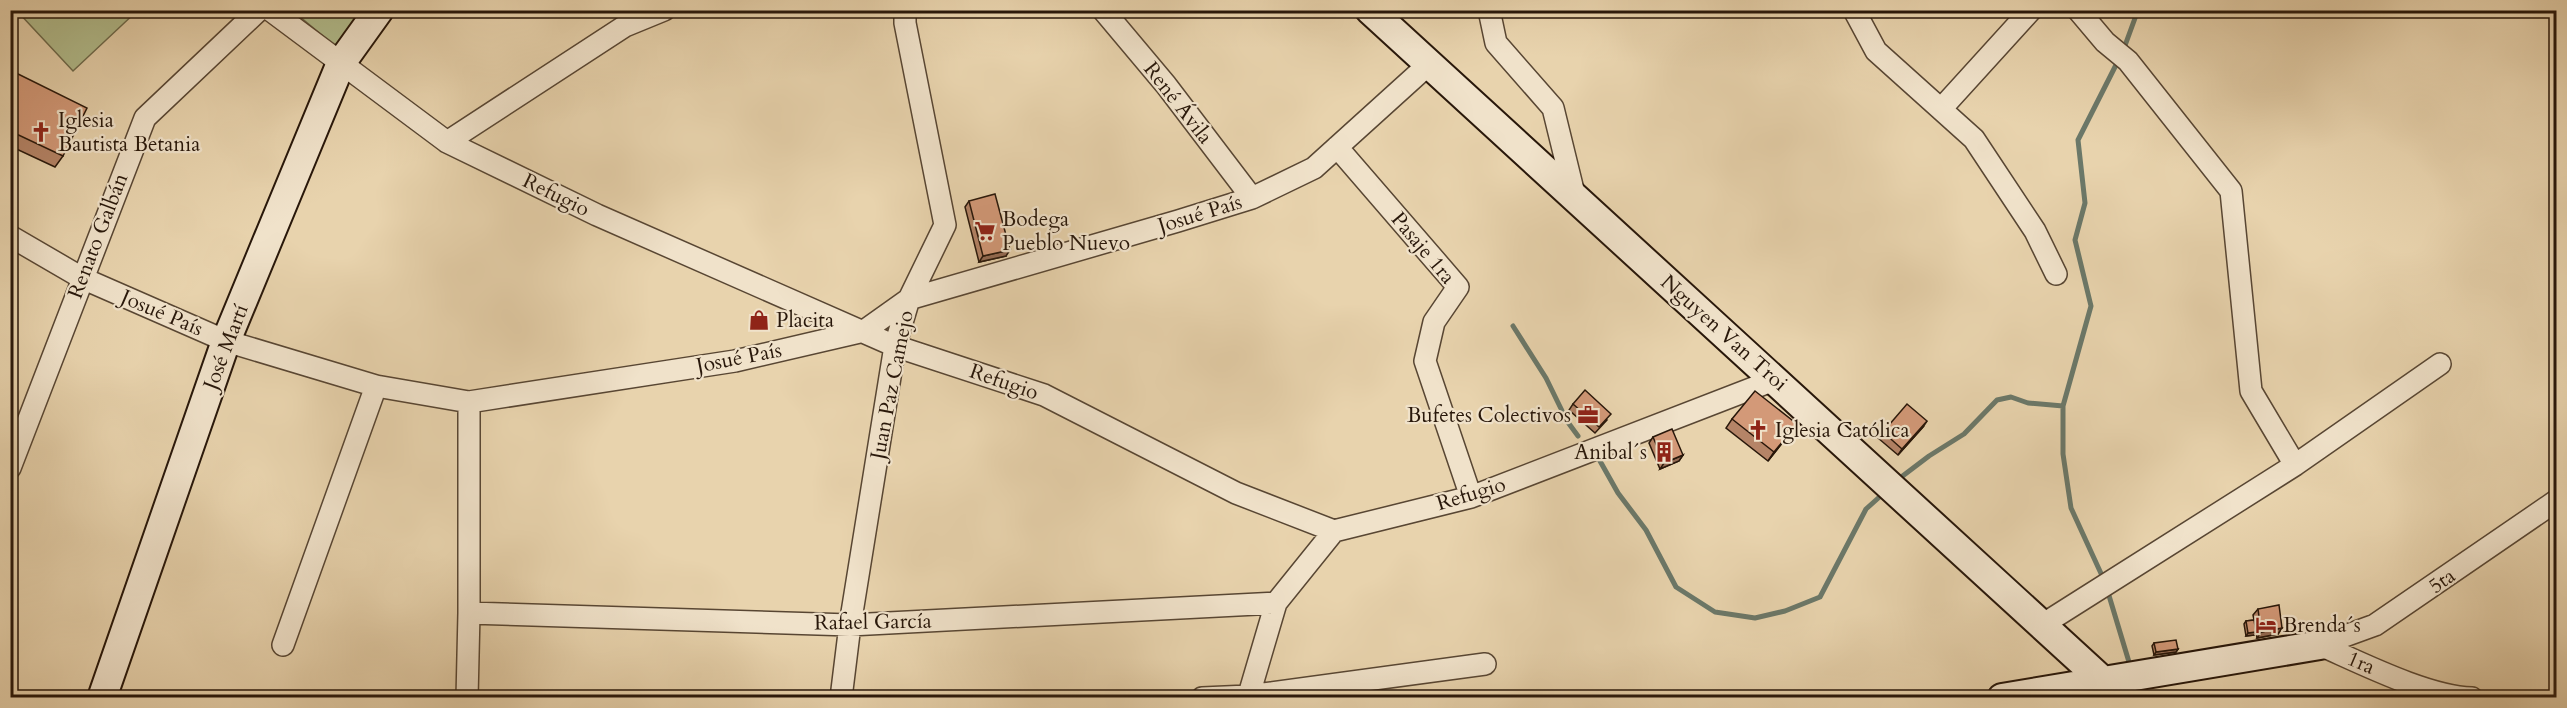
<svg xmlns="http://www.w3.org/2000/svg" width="2567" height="708" viewBox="0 0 2567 708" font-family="Cardo,serif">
  <rect width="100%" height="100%" fill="#e8d3ad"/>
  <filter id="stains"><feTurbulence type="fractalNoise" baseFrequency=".00333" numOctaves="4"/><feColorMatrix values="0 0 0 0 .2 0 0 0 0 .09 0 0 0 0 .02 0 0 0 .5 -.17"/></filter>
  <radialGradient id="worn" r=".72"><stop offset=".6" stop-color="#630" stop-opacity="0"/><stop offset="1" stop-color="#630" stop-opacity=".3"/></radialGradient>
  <path fill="#b2bd8d" stroke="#6d6a4c" stroke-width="1.5" d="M20,10H137V11L73,71L18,12Z
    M318,11H363L335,46L299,16Z"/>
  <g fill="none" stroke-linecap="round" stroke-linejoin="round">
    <path stroke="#6b7869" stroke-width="5" d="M2123,51L2138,10
      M1513,326L1546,378L1567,421L1578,436
      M2063,406V454L2071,508L2104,580
      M1600,461L1618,493L1646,530L1676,587L1715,612L1755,618L1785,611L1820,597L1866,509L1885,492
      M1896,481L1929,456L1964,434L1997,400L2011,397L2028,403L2063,406L2091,306L2075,240L2085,203L2078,140L2119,59
      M2107,589L2129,662
      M2138,695L2139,698"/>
    <g stroke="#584633" stroke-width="24">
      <path id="street" d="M270,10L447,142L597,215L895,346L1044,395L1236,493L1334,531L1471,497L1774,380
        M1103,10L1166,85L1252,198
        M1489,10L1496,43L1553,108L1575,198
        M1854,10L1876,51L1974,139L2035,231L2056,274
        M2078,10L2105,42L2128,61L2231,191L2251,391L2295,465
        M1941,109L2031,10
        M447,142L625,26L664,10
        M1337,147L1458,287L1434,322L1425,361L1471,497
        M10,236L82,278L226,341L376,386L469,402L735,361L864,331L909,299L1178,221L1252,198L1314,168L1429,64
        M10,468L145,118L259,10
        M469,613L850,625L1276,603
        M2042,625L2295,465L2440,364
        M283,645L376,386
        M2320,645L2375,625L2556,501
        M2320,645C2361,663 2428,697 2472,698
        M467,698L469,613V402
        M841,698L850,625L895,346L909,299L945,225L905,23V10
        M1202,698L1248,696L1485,664
        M1248,698L1276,603L1334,531"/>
    </g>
    <g stroke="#28170a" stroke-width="32">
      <path id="secondary" d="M1370,10L2103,681
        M102,698L226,341L341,63L379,10
        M2002,698L2320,645"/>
    </g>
    <use href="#street" stroke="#f0e2ca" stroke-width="21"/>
    <use href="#secondary" stroke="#f0e2ca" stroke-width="28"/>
  </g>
  <path fill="#b58467" stroke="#28170a" stroke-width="1.5" d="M10,70L63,156L55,167L10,146Z
    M969,201L1006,256L979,262L965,207Z
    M1573,404L1607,420L1595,433L1569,410Z
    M1732,419L1797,424L1768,461L1726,428Z
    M1923,427L1898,455L1878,438L1883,432Z
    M1653,437L1683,455L1679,461L1660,469L1649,443Z
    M2258,609L2282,628L2278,634L2257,638L2255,625L2254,635L2246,636L2244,624L2246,621L2254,620L2253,615Z
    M2154,643L2178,649L2176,652L2154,655L2152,646Z"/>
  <path fill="#946b54" stroke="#28170a" stroke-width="1.5" d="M1010,250L1006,256L979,262L983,256Z
    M1927,421L1923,427L1898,455L1902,449Z
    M1797,424L1790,433L1768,461L1774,452Z
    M1683,455L1679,461L1660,469L1664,463Z
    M2282,628L2278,634L2257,638L2261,632Z
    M2256,632L2254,635L2246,636L2248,633Z
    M2178,649L2176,652L2154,655L2156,652Z"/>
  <path fill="#d39978" stroke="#28170a" stroke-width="1.5" d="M10,70L87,108L63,156L10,131Z
    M995,194L1010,250L983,256L969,201Z
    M1585,390L1611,414L1599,427L1573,404Z
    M1755,391L1797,424L1774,452L1732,419Z
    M1907,404L1927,421L1902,449L1883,432Z
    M1672,429L1683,455L1664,463L1653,437Z
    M2279,605L2282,628L2261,632L2258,609Z
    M2254,620L2256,632L2248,633L2246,621Z
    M2176,640L2178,649L2156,652L2154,643Z"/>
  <defs>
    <g id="church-bare" transform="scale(1.62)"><path d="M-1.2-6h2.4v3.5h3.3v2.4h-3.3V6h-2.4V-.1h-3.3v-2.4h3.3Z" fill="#8f2418" stroke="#f0e2ca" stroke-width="2.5" paint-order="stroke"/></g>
    <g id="supermarket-bare" transform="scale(1.62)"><path d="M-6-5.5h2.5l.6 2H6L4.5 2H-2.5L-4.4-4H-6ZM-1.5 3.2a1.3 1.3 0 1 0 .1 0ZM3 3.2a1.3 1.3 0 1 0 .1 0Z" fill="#8f2418" stroke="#f0e2ca" stroke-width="2.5" paint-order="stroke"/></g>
    <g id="shop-bare" transform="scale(1.62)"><path d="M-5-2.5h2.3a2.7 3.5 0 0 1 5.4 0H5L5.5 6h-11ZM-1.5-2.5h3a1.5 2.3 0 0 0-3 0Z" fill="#8f2418" stroke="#f0e2ca" stroke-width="2.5" paint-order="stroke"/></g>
    <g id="office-bare" transform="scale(1.62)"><path d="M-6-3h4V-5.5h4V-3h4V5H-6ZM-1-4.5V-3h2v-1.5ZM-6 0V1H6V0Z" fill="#8f2418" stroke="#f0e2ca" stroke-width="2.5" paint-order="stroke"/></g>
    <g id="building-bare" transform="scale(1.62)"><path d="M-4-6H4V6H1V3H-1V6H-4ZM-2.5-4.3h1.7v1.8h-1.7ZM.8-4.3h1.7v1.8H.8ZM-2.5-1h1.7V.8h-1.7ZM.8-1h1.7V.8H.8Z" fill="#8f2418" stroke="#f0e2ca" stroke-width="2.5" paint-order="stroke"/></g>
    <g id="hotel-bare" transform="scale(1.62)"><path d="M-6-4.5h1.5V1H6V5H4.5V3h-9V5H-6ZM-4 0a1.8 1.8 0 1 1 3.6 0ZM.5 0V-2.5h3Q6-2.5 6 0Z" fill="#8f2418" stroke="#f0e2ca" stroke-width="2.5" paint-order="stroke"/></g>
  </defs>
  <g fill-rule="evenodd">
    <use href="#church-bare" x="41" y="132"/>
    <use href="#supermarket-bare" x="985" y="231"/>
    <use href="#shop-bare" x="759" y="320"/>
    <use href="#office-bare" x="1588" y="415"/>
    <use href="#church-bare" x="1758" y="430"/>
    <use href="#building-bare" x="1664" y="452"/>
    <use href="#hotel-bare" x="2266" y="625"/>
  </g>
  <g text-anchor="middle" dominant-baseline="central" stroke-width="4.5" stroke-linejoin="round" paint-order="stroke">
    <g font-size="21" fill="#28170a" stroke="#f0e2ca">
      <text transform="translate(1178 103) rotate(52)">René Ávila</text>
      <text transform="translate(556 195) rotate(26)">Refugio</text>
      <text transform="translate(1200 214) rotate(-17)">Josué País</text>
      <text transform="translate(98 236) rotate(-69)">Renato Galbán</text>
      <text transform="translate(1423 248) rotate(50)">Pasaje 1ra</text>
      <text transform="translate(162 313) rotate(23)">Josué País</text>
      <text transform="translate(1724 333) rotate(42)">Nguyen Van Troi</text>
      <text transform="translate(226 347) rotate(-69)">José Martí</text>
      <text transform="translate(739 358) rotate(-11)">Josué País</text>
      <text transform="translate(1004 382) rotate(19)">Refugio</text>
      <text transform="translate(892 385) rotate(-79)">Juan Paz Camejo</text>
      <text transform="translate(1471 494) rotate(-17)">Refugio</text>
      <text transform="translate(2442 581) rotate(-35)">5ta</text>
      <text transform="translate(873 622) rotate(-1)">Rafael García</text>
      <text transform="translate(2361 663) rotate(23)">1ra</text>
    </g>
    <g font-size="21" fill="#28170a" stroke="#f0e2ca" text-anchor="start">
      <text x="58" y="120">Iglesia<tspan x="58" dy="24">Bautista Betania</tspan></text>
      <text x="1002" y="219">Bodega<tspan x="1002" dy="24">Pueblo Nuevo</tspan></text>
      <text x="776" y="320">Placita</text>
      <text x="1571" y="415" text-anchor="end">Bufetes Colectivos</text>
      <text x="1775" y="430">Iglesia Católica</text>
      <text x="1647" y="452" text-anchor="end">Anibal´s</text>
      <text x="2283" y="625">Brenda´s</text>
    </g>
  </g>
  <rect width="2567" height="708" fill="none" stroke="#e8d3ad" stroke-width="36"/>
  <rect x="12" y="12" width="2543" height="684" fill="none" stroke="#28170a" stroke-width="3"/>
  <rect x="18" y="18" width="2531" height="672" fill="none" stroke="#28170a" stroke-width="1.5"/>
  <rect width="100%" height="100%" filter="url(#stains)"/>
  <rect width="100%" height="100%" fill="url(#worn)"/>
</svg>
